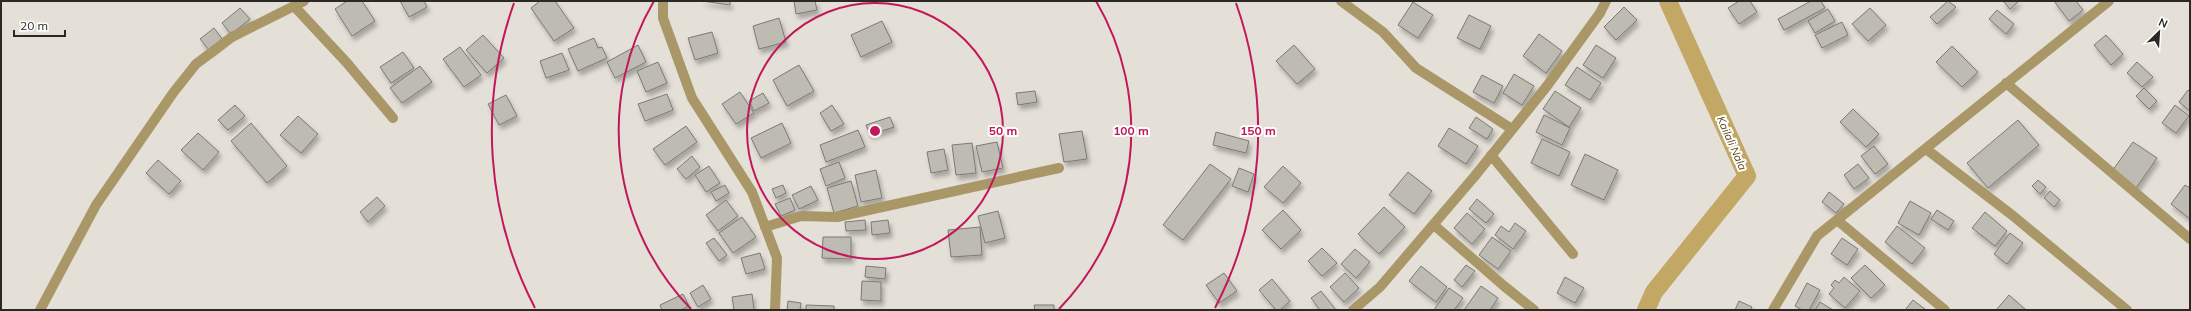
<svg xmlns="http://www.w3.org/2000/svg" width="2191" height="311" viewBox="0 0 2191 311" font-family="Mulish,sans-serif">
  <defs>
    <filter id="shadow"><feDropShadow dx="2.5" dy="4.5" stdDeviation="2" flood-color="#0004"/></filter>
  </defs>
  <rect width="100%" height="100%" fill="#e4e0d8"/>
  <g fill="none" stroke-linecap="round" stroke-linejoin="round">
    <path stroke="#c3a865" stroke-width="18" d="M1646,310L1654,292L1747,176L1668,1"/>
  </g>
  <path fill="#bebbb3" stroke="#7d7972" filter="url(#shadow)" d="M347,1H362L375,21L352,36L335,9Z
    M400,1H424L427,7L409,17Z
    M540,1H555L574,28L554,41L531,8Z
    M702,1H730V5Z
    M794,1H815L817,10L796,14Z
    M1739,1H1750L1757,12L1739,24L1728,8Z
    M1811,1H1821L1825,8L1784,30L1778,19Z
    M1948,1L1956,7L1937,24L1930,17Z
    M2003,1H2019L2010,9Z
    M2054,1H2076L2083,10L2069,21Z
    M1413,2L1433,15L1418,38L1398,25Z
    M1624,7L1637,20L1616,40L1604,27Z
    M240,8L250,19L231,34L222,23Z
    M1870,8L1886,25L1868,41L1852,24Z
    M1828,9L1835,21L1815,33L1808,21Z
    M1997,10L2014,24L2006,34L1989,19Z
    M1469,15L1491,26L1480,49L1457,38Z
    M779,18L786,42L759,49L753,26Z
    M882,21L892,42L861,57L851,35Z
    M1842,22L1848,35L1822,48L1815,35Z
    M214,28L223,40L210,51L200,39Z
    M712,32L718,53L695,60L688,38Z
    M1539,34L1562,51L1546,73L1523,56Z
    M483,35L504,58L487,73L466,50Z
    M2106,35L2123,54L2111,65L2094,45Z
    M594,38L598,48L602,47L607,58L578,71L568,49Z
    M638,45L646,62L615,78L607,62Z
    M1294,45L1315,69L1297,84L1276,61Z
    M1596,45L1616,58L1603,78L1583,65Z
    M1952,46L1978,72L1962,87L1936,62Z
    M460,47L481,75L464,87L443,59Z
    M403,52L414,68L391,83L380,67Z
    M562,53L569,70L546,78L540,61Z
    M658,62L667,83L646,92L637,71Z
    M2137,62L2153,77L2142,87L2127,73Z
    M799,65L814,91L787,106L773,80Z
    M420,66L432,82L402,103L390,88Z
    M1577,67L1601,83L1590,100L1565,85Z
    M1514,74L1534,86L1522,105L1503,93Z
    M1482,75L1503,86L1494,103L1473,92Z
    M2144,88L2157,101L2149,109L2136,96Z
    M2188,90L2190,92V111L2179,102Z
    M1035,91L1037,102L1018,105L1016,93Z
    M1555,91L1581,108L1569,127L1543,109Z
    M740,92L754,113L736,124L722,104Z
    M763,93L769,103L754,111L749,101Z
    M667,94L673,110L645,121L638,104Z
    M506,95L517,116L499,125L488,104Z
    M235,105L245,116L228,130L218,120Z
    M832,105L844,124L831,131L820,113Z
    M2175,105L2189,116L2176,133L2162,123Z
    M1853,109L1879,134L1866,147L1840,122Z
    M1544,115L1570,128L1562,145L1536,132Z
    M298,116L318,134L301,153L280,135Z
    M890,117L894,127L870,135L866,125Z
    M1476,117L1493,129L1487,139L1469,128Z
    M2018,120L2039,145L1988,188L1967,163Z
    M251,123L287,166L267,183L231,141Z
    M782,123L791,143L761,158L751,138Z
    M686,126L697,142L665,165L653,149Z
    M1449,128L1478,146L1466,164L1438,146Z
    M858,130L865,147L826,162L820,145Z
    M1082,131L1087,159L1064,162L1059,134Z
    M1216,132L1249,141L1246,153L1213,145Z
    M198,133L219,152L203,170L181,150Z
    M1542,139L1570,152L1559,176L1531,163Z
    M997,142L1003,168L982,172L976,146Z
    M2133,142L2157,158L2136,188L2112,171Z
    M972,143L976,173L956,175L952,145Z
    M1874,146L1888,164L1875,174L1861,156Z
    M944,149L948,170L931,173L927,152Z
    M1585,154L1618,170L1604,200L1571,185Z
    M692,156L700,167L686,179L677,169Z
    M158,160L181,181L169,194L146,173Z
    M839,162L845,178L826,186L820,169Z
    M1210,164L1231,179L1183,240L1163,225Z
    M1858,164L1869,178L1854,189L1844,175Z
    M709,166L720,183L706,192L695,175Z
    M1283,166L1301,183L1283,203L1264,187Z
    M1239,168L1254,174L1248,192L1232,186Z
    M876,170L882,198L861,202L855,175Z
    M1408,172L1432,191L1414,214L1389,195Z
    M2038,180L2046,187L2040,194L2032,186Z
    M851,181L858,206L834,213L827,188Z
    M725,185L729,193L716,201L711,192Z
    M783,185L786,193L776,198L772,189Z
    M2185,185L2190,188V219L2171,204Z
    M811,186L818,200L799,209L792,195Z
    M2050,191L2060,200L2054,207L2044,198Z
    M1829,192L1844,204L1836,213L1822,202Z
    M377,197L385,206L368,222L360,212Z
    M790,198L795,210L781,216L775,204Z
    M1477,199L1494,214L1486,223L1469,209Z
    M726,200L738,216L718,231L706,215Z
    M1910,201L1931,213L1919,235L1898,223Z
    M1384,207L1405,227L1379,254L1358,234Z
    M1283,210L1301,230L1281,249L1262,230Z
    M1937,210L1954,221L1948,230L1931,219Z
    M998,211L1005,238L985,243L978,216Z
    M1985,212L2007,231L1995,246L1972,228Z
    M1467,213L1485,229L1472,244L1454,228Z
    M742,217L756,237L733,253L719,233Z
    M865,220L866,230L846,231L845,222Z
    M888,220L890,233L872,235L871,222Z
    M1515,223L1526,231L1513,249L1495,235L1501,226L1509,232Z
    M1897,226L1925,248L1912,264L1885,242Z
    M980,227L982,255L951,257L948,230Z
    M2010,233L2023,243L2007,264L1994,254Z
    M823,237H851V259L822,258Z
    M1492,237L1511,251L1498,269L1479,255Z
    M714,238L727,255L719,261L706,243Z
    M1842,238L1858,249L1847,265L1831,254Z
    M1322,248L1337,263L1322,276L1308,261Z
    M1355,249L1370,262L1356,278L1341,264Z
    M760,253L765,269L746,274L741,258Z
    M1466,265L1475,271L1462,287L1454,280Z
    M1865,265L1885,285L1871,298L1851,278Z
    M866,266L886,268L885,279L865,277Z
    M1421,266L1447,287L1436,302L1409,281Z
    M1224,273L1237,291L1219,303L1206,285Z
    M1345,273L1359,288L1344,302L1330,287Z
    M1565,277L1584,288L1575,303L1557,293Z
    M1844,277L1860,291L1845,308L1829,294L1834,288L1831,285L1835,280L1839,283Z
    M1272,279L1290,301L1280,310H1276L1259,290Z
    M862,281L881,282V301L861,300Z
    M1807,283L1820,290L1809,310H1802L1795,306Z
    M703,285L711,299L698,307L690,293Z
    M1481,286L1498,298L1490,310H1464Z
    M1449,288L1463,298L1454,310H1434Z
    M1321,291L1336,310H1320L1311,298Z
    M683,294L689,306L681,310H662L660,305Z
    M752,294L754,310H734L732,297Z
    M2009,295L2026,310H1996Z
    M1913,300L1926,310H1905Z
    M788,301L801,303L800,310H787Z
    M1739,301L1752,307L1751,310H1735Z
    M1820,302L1833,310H1815Z
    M806,305L834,306V310H806Z
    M1034,305H1054V310H1035Z"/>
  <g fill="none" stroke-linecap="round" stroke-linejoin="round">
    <path stroke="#aa9767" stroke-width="10" d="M663,1V18L692,98L752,192L777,258L775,310
      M1341,1L1383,32L1416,68L1512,129
      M294,6L347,63L393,118
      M2006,83L2190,239
      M1926,149L2012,215L2127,310
      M1491,155L1573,254
      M1837,220L1945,310
      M1434,225L1504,286L1534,310
      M765,227L801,216L837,217L1059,168
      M40,310L96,205L173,93L196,64L232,37L304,1
      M1353,310L1380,287L1474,177L1547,86L1600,13L1606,1
      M1773,310L1817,236L2109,1"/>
  </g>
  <g fill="none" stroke="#c2185b" stroke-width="2">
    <circle cx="875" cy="131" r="128"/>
    <path d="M691 309A256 256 0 0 1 654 1M1096 1A256 256 0 0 1 1059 309"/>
    <path d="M535 308A383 383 0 0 1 514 3M1236 3A383 383 0 0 1 1215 308"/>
  </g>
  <g text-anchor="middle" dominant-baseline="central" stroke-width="4" stroke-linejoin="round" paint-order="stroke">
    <g font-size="11" font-style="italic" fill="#57440f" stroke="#fff">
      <text transform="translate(1732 143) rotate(66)">Kailali Nala</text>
    </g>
  </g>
  <circle cx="875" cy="131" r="6" fill="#c2185b" stroke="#fff" stroke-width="2"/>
  <g font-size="12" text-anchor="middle" font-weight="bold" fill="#c2185b" stroke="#fff" stroke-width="4" stroke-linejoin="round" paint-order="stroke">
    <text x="1003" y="135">50 m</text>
    <text x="1131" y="135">100 m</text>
    <text x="1258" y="135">150 m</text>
  </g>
  <rect width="2191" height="311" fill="none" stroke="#2a2925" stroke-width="4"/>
  <g transform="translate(2159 32) rotate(25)" stroke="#ffffff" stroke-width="3" paint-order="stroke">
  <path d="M0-3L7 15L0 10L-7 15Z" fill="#2a2925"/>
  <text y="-6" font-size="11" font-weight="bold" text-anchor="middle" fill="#2a2925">N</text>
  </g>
  <path d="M14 30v6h51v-6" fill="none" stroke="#2a2925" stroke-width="2"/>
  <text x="20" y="30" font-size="12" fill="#2a2925" stroke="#ffffff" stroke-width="3" paint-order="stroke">20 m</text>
</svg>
